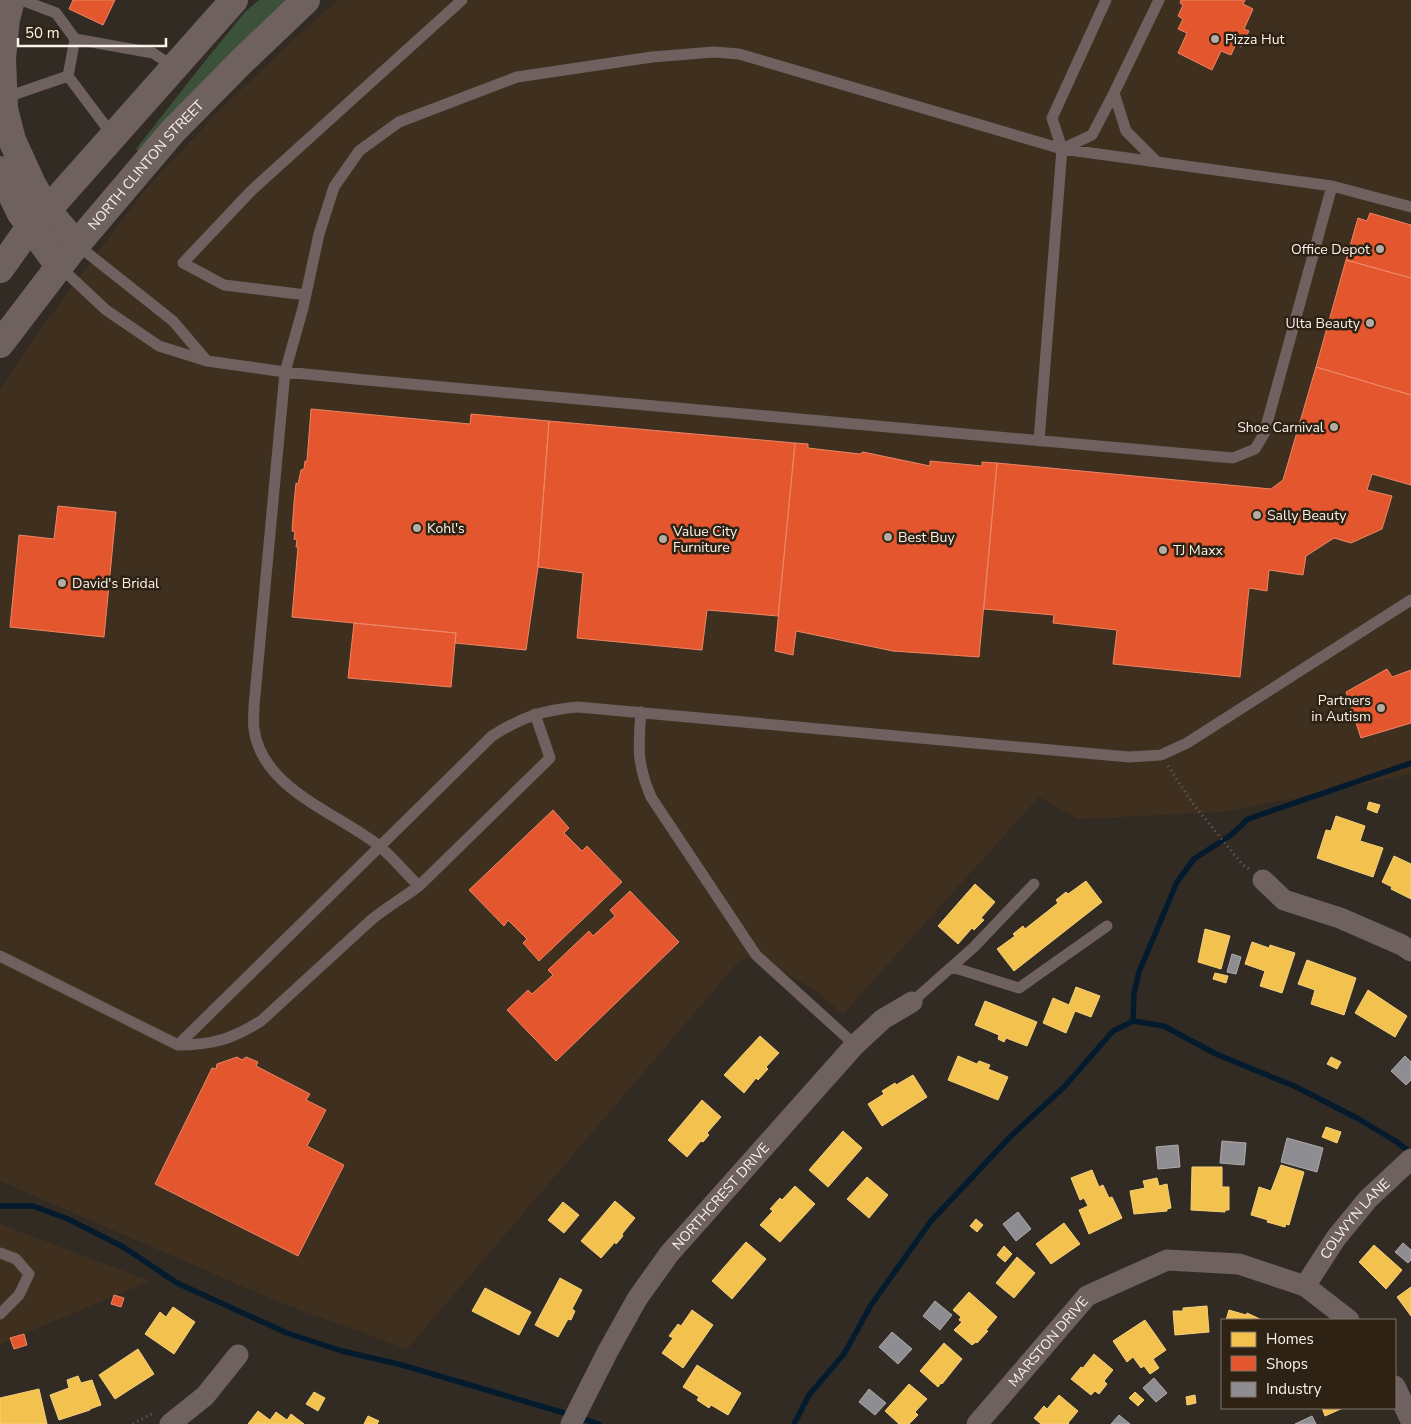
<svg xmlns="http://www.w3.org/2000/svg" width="1411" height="1424" viewBox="0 0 1411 1424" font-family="'Nunito Sans',sans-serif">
  <rect width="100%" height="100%" fill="#322b24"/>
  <path fill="#3f2f1e" d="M338,0H1411V774L1224,812L1078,819L1039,797L843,1014L814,990L756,955L739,961L407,1349L281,1303L0,1181V390L34,338L144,191L220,110L291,42Z
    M0,1224L150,1281L0,1344Z"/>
  <path fill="#3c513a" d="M259,0H289L140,152L136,149L201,66L245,12Z"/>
  <path fill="#f2c14e" stroke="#f5d07c" d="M1369,802L1380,805L1377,813L1367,809Z
    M1336,816L1365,826L1360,841L1383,848L1373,877L1317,858L1326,830L1331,831Z
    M1394,856L1411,864V899L1391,889L1392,887L1382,882Z
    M1086,881L1102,902L1014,971L997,949L1015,936L1013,934L1023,926L1025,929L1058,903L1056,900L1066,892L1068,894Z
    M975,884L995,902L981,918L984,920L974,930L972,928L958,944L938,926Z
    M1205,929L1230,936L1221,969L1198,962Z
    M1252,942L1269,948L1270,945L1295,953L1282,993L1260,986L1265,971L1245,964Z
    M1307,960L1356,978L1344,1015L1311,1004L1315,990L1298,984Z
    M1215,973L1228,976L1226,983L1213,979Z
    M1076,987L1100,996L1091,1017L1075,1011L1066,1033L1043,1023L1053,998L1069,1005Z
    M1368,990L1407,1016L1395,1037L1355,1013Z
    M985,1001L1037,1022L1027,1046L1006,1038L1004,1042L998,1039L999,1035L975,1025Z
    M760,1036L779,1053L766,1067L768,1069L758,1080L756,1078L744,1093L724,1075Z
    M958,1056L977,1064L979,1061L990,1065L988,1069L1008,1077L998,1100L948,1080Z
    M1331,1057L1341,1062L1337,1069L1327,1064Z
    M913,1075L927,1097L882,1126L868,1104L884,1094L882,1091L895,1083L896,1085Z
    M702,1100L721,1117L707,1133L709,1135L703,1142L701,1141L687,1157L668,1140Z
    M1326,1127L1341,1132L1337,1143L1322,1137Z
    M843,1131L862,1148L828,1187L809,1170Z
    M1281,1165L1304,1172L1289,1225L1286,1224L1285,1227L1267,1222L1268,1220L1251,1215L1259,1187L1271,1191Z
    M1192,1167H1222V1187H1229V1210H1225V1212L1191,1210Z
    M1092,1170L1099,1187L1103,1185L1109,1198L1112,1197L1122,1218L1089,1234L1079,1210L1088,1206L1084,1198L1080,1200L1071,1178Z
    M867,1177L888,1195L869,1218L847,1199Z
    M1157,1178L1159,1186L1167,1184L1171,1208L1167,1209V1211L1134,1214L1130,1191L1145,1188L1143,1181Z
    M795,1186L815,1204L780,1242L760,1225L773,1211L770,1209L780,1198L782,1200Z
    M615,1201L635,1218L622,1234L623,1236L616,1244L615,1242L601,1258L581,1241Z
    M563,1202L579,1215L564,1233L548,1220Z
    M976,1219L983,1225L977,1232L970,1226Z
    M1064,1223L1080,1244L1051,1264L1036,1244Z
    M746,1242L766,1259L732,1299L712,1281Z
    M1374,1245L1402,1270L1386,1289L1359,1262Z
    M1004,1246L1012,1254L1005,1262L997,1255Z
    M1017,1257L1035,1273L1014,1298L996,1283Z
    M560,1278L582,1290L572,1309L575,1311L571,1320L568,1319L558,1337L535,1325Z
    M1411,1287V1316L1397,1297Z
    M485,1288L531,1312L519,1335L472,1311Z
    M969,1292L997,1317L986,1330L988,1331L977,1343L976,1342L972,1345L954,1330L962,1322L959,1320L961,1317L953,1310Z
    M1207,1306L1209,1332L1175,1335L1173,1311H1183V1308Z
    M173,1307L195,1322L174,1354L145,1334L160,1312L166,1317Z
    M692,1310L713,1325L683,1368L662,1353L673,1338L669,1336L678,1324L681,1326Z
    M1229,1310L1246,1315L1247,1313L1262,1320H1226Z
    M1145,1320L1166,1350L1153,1359L1159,1368L1150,1374L1144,1366L1141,1368L1133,1357L1127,1362L1113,1341Z
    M944,1343L962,1359L942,1384L941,1383L938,1387L920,1371Z
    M138,1349L154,1374L115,1399L99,1375Z
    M1094,1354L1113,1370L1104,1381L1107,1384L1099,1394L1095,1391L1091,1395L1071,1379L1081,1367L1083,1368Z
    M697,1365L741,1393L728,1415L711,1405L709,1408L697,1400L699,1397L683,1387Z
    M78,1376L81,1383L92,1380L101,1405L90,1409V1410L59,1420L50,1395L69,1388L67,1380Z
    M909,1384L927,1399L915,1412L918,1415L909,1424H899L885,1411Z
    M39,1389L47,1424H0V1398Z
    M314,1392L325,1398L318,1411L306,1404Z
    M1135,1392L1144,1400L1138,1406L1129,1398Z
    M1059,1395L1078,1411L1068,1423L1069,1424H1041L1034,1418L1044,1406L1047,1409Z
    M1195,1395L1196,1403L1187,1405L1186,1397Z
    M1322,1408H1343L1325,1416Z
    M258,1411L270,1420L276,1412L287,1420L291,1414L304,1424H248Z
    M368,1416L379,1421L377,1424H364Z"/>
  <path fill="#e4572e" stroke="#eb8666" d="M73,0H115L103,25L69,9Z
    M1181,0H1245L1243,4L1253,9L1244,29L1249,31L1241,47L1236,44L1231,55L1221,51L1212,70L1178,53L1187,33L1178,29L1183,19L1178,16L1183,5L1180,3Z
    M1370,213L1411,225V278L1346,260L1358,218L1367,221Z
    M1346,260L1411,278V395L1316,367Z
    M1316,367L1411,395V485L1372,474L1367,490L1392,496L1382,529L1351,543L1334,538L1306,556L1303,575L1269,570L1267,591L1249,588L1240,677L1113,664L1117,630L1053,623L1054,615L984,609L997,463L1271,489L1283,480Z
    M311,409L470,424L471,414L549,421L538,567L526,650L455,643L456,633L292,617L298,547H296L297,540L294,539L295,532L292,531L294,503L296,483L298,484L301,470L304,469L305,461H307Z
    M549,421L795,443L778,616L707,610L702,650L577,638L583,573L538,567Z
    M795,443L808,444V448L860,454L863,452L930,466V461L982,466V462L997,463L979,657L893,651L796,631L793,655L775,651Z
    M58,506L116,512L104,637L10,627L19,535L54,539Z
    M354,623L456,633L451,687L348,678Z
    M1387,669L1392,677L1411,670V723L1361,738L1346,692Z
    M553,810L569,828L564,833L582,851L587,846L622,882L539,961L523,943L527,939L508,920L504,926L469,890Z
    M630,891L679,942L556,1061L507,1010L528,990L532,994L553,975L548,970L589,931L593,936L615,916L610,910Z
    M237,1057L242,1060L246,1057L258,1062L256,1066L310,1094L306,1100L326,1110L307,1146L344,1165L298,1256L155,1184L212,1068L216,1069L217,1064Z
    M114,1295L124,1298L121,1307L111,1304Z
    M24,1334L27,1345L14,1349L10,1338Z"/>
  <path fill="#8d8d92" stroke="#aeabac" d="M1232,954L1241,957L1236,974L1227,972Z
    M1405,1056L1411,1062V1080L1406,1085L1391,1071Z
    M1287,1138L1323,1148L1317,1172L1281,1162Z
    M1222,1141L1246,1143L1244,1165L1220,1163Z
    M1178,1145L1180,1167L1158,1169L1156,1147Z
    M1018,1212L1031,1229L1016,1241L1003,1224Z
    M1403,1243L1411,1250V1260L1408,1263L1395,1252Z
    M935,1301L952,1315L940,1330L923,1316Z
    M892,1332L912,1349L898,1364L879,1347Z
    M1154,1378L1167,1393L1156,1402L1143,1388Z
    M869,1389L886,1403L875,1415L859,1402Z
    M1119,1415L1130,1424H1111Z
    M1312,1416L1316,1424H1295Z"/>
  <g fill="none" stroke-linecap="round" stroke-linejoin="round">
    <path stroke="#041b2e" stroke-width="5.5" d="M1133,1021L1134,993L1139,972L1177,882L1194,859L1231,835L1248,819L1411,763
      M0,1206H33L68,1219L125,1248L177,1283L287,1333L342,1351L402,1365L571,1415
      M580,1418L599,1424
      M794,1424L809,1395L844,1354L871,1305L931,1221L1010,1137L1065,1086L1113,1031L1133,1021L1164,1026L1216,1054L1294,1086L1357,1118L1397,1142L1411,1153"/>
    <path stroke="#6a615e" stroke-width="3" stroke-dasharray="1 4" stroke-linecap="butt" d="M1168,766L1194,805L1242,864L1249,869
      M133,1424L153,1413"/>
    <path stroke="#6e6160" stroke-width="11" d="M22,0L56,13L75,39L68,76L113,136
      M75,39L153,53L174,67
      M4,98L68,76
      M1062,149L1092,135L1114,93
      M1157,162L1126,131L1114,93L1159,0
      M76,244L173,321L207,361
      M59,266L106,310L159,346L207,361L285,372L366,380L1233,458L1255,449L1264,434L1332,186
      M306,295L224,285L183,263L251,191L462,0
      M1039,441L1062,149L1052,118L1106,0
      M641,712C638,748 637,764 651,797L756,955L855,1045
      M535,714L550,758L419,886C405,873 393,857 378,845C336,812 262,789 254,729C253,721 254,713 254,706L285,372L303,308L319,234L334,187L359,151L399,122L517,77L652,57L714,52L739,54L1062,149L1332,186L1411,207
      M0,956L178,1045L492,736C522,717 543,710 578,707L1129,757L1161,755L1187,743L1411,600
      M952,967L1019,988L1107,926
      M912,1002L974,947L1034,884
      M178,1045C213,1045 232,1039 261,1021L370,921C385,908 403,898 419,886
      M0,1253L16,1259L29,1274L19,1295L0,1314"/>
    <g stroke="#6e6160" stroke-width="21">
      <path d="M1263,880L1284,900L1340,918L1402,945L1411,951"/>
      <path id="s1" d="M1305,1286L1336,1238L1368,1199L1411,1159"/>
      <path d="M1395,1386L1411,1421"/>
      <path d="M170,1424L205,1396L238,1355"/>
      <path id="s2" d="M571,1424L608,1351L637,1299L669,1254L855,1045L883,1019L912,1002"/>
      <path id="s3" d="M977,1424L1087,1296L1167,1260L1239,1264L1305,1286L1349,1320"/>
    </g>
    <g stroke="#6f615d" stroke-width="28">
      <path d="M11,0L6,19L2,58L4,109L12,140L32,184L47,210L76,244"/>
      <path d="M0,170L20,212L59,266"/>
      <path d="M0,269L30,227L52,205L234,0"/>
      <path id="s4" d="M0,344L71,251L173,131L242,61L306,0"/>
    </g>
  </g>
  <g fill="#b5aca4" stroke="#2e2214" stroke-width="2">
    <circle cx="1215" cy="39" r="5"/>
    <circle cx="1380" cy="249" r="5"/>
    <circle cx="1370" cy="323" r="5"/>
    <circle cx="1334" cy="427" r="5"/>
    <circle cx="1257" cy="515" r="5"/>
    <circle cx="417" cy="528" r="5"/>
    <circle cx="888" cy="537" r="5"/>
    <circle cx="663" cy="539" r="5"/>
    <circle cx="1163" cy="550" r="5"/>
    <circle cx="62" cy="583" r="5"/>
    <circle cx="1381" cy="708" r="5"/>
  </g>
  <g text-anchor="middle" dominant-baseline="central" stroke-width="5" stroke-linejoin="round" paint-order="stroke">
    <g font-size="14" fill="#fbf2e9" stroke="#2e2214" text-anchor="start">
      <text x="1225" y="39">Pizza Hut</text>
      <text x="1370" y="249" text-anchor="end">Office Depot</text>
      <text x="1360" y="323" text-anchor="end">Ulta Beauty</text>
      <text x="1324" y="427" text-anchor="end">Shoe Carnival</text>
      <text x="1267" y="515">Sally Beauty</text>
      <text x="427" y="528">Kohl's</text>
      <text x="673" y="531">Value City<tspan x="673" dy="16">Furniture</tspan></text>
      <text x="898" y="537">Best Buy</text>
      <text x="1173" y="550">TJ Maxx</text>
      <text x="72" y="583">David's Bridal</text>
      <text x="1371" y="700" text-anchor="end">Partners<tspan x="1371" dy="16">in Autism</tspan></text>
    </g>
    <g font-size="14" fill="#fbf2e9" stroke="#2e2214">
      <text stroke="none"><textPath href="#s4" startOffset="231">NORTH CLINTON STREET</textPath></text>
      <text stroke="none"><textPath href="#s2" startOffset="274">NORTHCREST DRIVE</textPath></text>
      <text stroke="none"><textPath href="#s1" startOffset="84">COLWYN LANE</textPath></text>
      <text stroke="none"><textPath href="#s3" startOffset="109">MARSTON DRIVE</textPath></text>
    </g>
  </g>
  <rect x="1221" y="1319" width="175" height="90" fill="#2e2214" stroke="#807569"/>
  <rect x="1231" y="1332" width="25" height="15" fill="#f2c14e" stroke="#807569"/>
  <text x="1266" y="1344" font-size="15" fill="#fbf2e9">Homes</text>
  <rect x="1231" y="1356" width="25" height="15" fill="#e4572e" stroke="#807569"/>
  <text x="1266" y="1369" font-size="15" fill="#fbf2e9">Shops</text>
  <rect x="1231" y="1382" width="25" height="15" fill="#8d8d92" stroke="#807569"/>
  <text x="1266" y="1394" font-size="15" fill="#fbf2e9">Industry</text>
  <path d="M18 38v8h148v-8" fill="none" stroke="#fbf2e9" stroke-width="2.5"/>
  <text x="25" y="38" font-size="15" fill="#fbf2e9" stroke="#2e2214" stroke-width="4" paint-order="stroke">50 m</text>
</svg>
